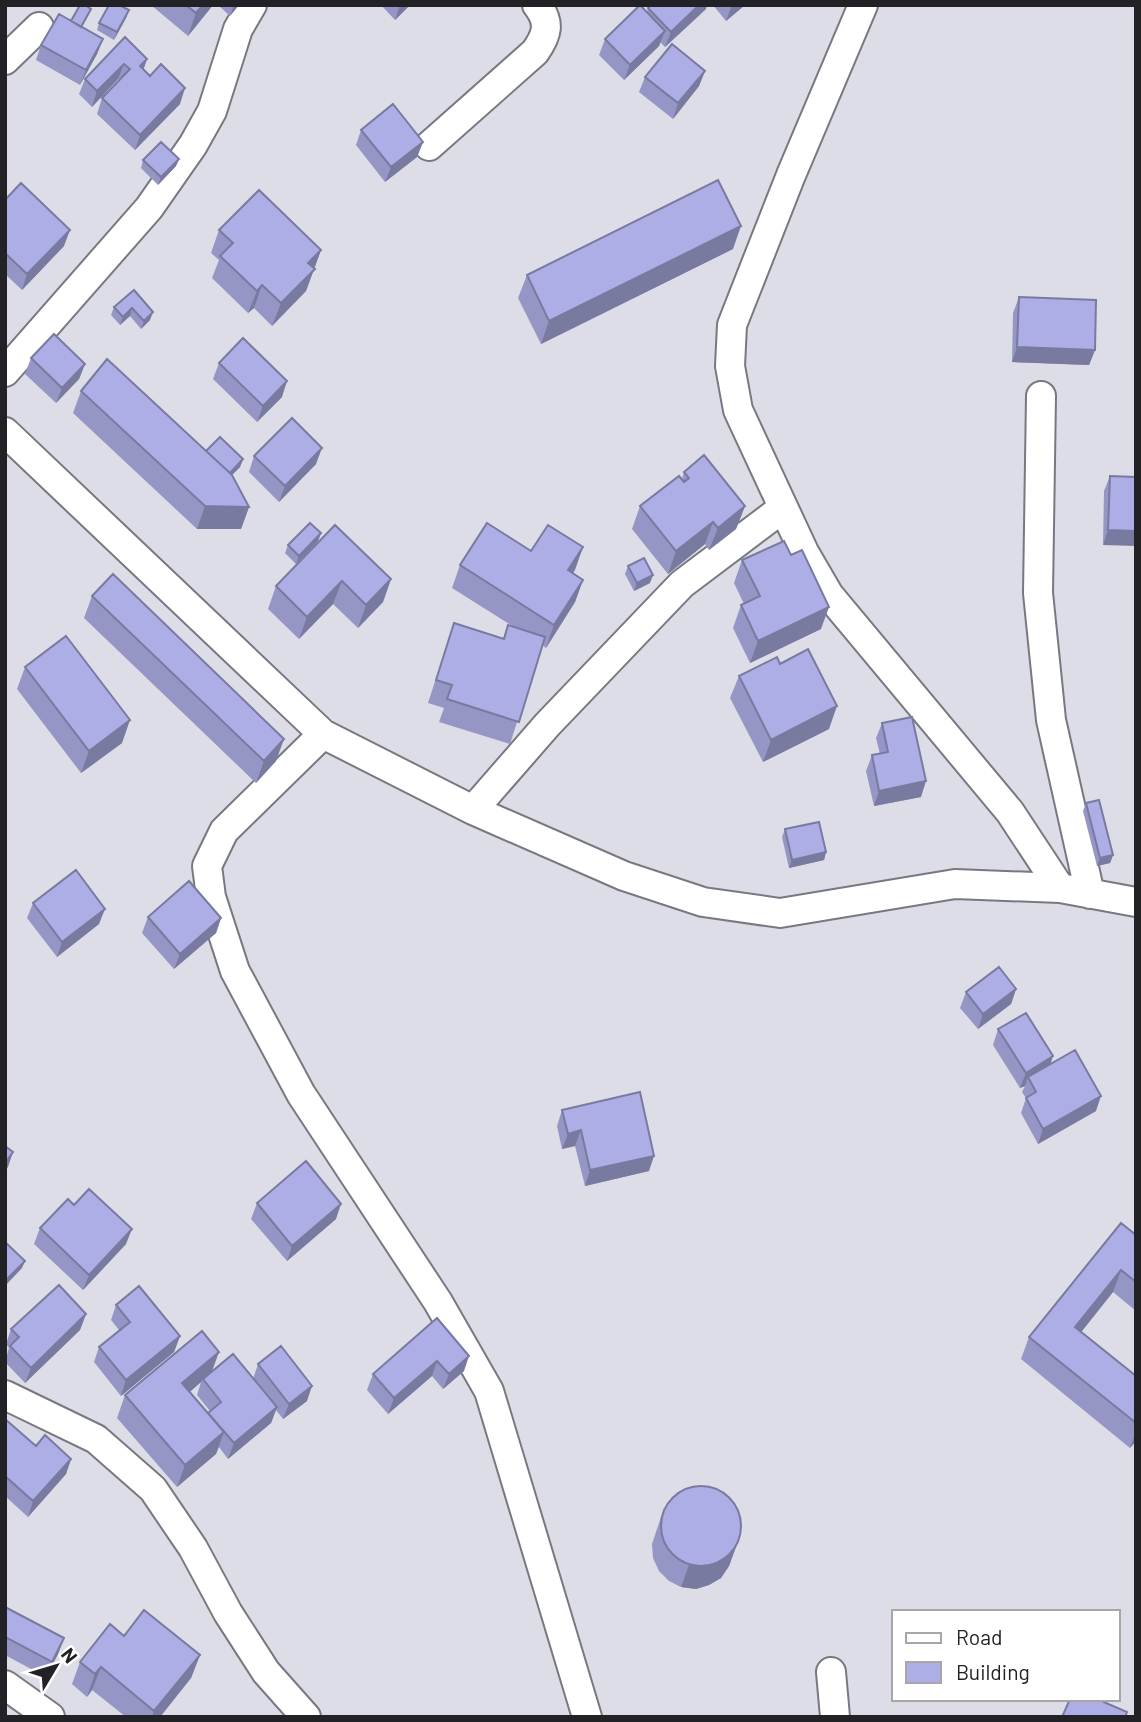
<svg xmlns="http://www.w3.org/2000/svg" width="1141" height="1722" viewBox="0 0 1141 1722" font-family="Barlow,sans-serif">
  <rect width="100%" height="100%" fill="#dddde8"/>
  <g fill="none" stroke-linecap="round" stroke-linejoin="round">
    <g stroke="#787881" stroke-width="32">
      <path id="minor" d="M863,5L791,175L732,325L730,366L738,410L804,552L829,595L1010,812L1060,888
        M5,60L39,27
        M429,146L535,52C547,35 551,23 537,5
        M5,372L149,208L193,145L212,111L238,29L252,5
        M1041,396L1038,593L1051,720L1090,894
        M5,432L323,734L473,810L624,876L703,902L780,913L955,884L1060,888L1136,902
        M323,734L224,831L207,866L211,897L235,971L301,1094L438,1302L489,1391L587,1717
        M473,810L547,725L682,584L783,508
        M5,1395L96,1439L153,1489L193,1548L228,1613L266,1672L306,1717
        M831,1672L835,1717
        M5,1685L50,1717"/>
    </g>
    <use href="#minor" stroke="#fff" stroke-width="28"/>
  </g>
  <path fill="#9596c5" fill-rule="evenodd" d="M151,5H213L188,36Z
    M218,5H239L230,16Z
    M381,5H410L395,20Z
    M713,5H745L726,21Z
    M648,8L706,9L665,47L660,42L659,46L624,80L599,55L605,39L647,12Z
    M91,9L82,27L103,39L97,54L80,85L36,60L41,45L71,21Z
    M129,10L126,18L114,40L97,30L99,23Z
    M125,37L147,59L143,70L180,104L135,150L97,114L102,98L120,80L118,79L92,107L79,94L85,79Z
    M705,71L699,86L673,119L639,92L645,77Z
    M361,130L423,142L417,157L385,182L356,145Z
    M179,159L176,166L158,185L141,168L143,160Z
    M5,200L64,246L22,290L5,274Z
    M219,230L321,250L306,291L272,326L254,308L248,313L212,278L219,260L211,253Z
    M733,249L541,344L518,298L527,275Z
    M134,290L150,320L141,329L130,316L120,325L111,315L114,307Z
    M1019,297L1095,350L1089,365L1012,362L1013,313Z
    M31,358L85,364L79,379L56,403L25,374Z
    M219,363L282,397L257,422L213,379Z
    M81,391L206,451L243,459L240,467L232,475L249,507L241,529H197L73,413Z
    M254,456L316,464L279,502L249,472Z
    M684,472L745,506L736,529L709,550L705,544L668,574L632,529L640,506L682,479Z
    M1110,476L1136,477L1103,545L1104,491Z
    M335,525L391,579L383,602L358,628L333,604L299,639L268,609L276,586Z
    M321,533L318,541L296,564L285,553L288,545Z
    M583,547L572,573L583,580L575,602L546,648L542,645L510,744L439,722L444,708L428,703L454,623L503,639L508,625L514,627L452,588L460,565L531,551Z
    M742,560L821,629L750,663L733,628L741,605L744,604L734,583Z
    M628,566L650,583L634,591L625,574Z
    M92,596L276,761L256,783L84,618Z
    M780,664L829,729L763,762L730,698L739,676Z
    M25,667L122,743L81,773L17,689Z
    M882,723L921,797L874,806L866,771L872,755L880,754L876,738Z
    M1086,803L1113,855L1110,863L1097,866L1083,811Z
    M785,829L826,852L824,860L789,868L782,837Z
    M33,903L99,924L57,957L27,918Z
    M148,917L221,918L216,933L174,969L142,933Z
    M1016,989L1011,1004L978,1029L960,1008L966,992Z
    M998,1029L1051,1064L1096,1111L1038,1144L1021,1113L1026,1098L1022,1092L1025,1086L1020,1088L993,1045Z
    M562,1110L649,1171L585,1186L575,1146L562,1149L557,1126Z
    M257,1203L336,1219L287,1261L251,1219Z
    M74,1205L126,1244L83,1290L34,1244L40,1228Z
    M1136,1235V1311L1113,1292L1081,1332L1136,1376V1441L1130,1448L1021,1359L1029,1337Z
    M116,1305L180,1336L174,1352L121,1396L94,1362L99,1347L119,1330L111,1320Z
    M86,1314L80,1330L25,1383L5,1362L9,1348L6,1344L11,1329Z
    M437,1318L464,1371L443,1389L432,1376L388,1414L367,1390L373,1374Z
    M258,1364L307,1401L283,1419L276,1410L271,1423L228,1459L219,1447L216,1454L177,1487L117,1418L125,1395L212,1372L253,1379ZM201,1382L197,1395L210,1411L208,1413L190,1392Z
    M5,1419L36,1446L71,1459L66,1474L28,1517L5,1496Z
    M664,1508L737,1544L729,1566L721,1578L709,1585L696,1589L681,1587L669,1581L659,1571L653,1558L652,1544Z
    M5,1607L64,1638L58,1654L46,1677L5,1655Z
    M124,1636L200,1655L191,1678L160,1717H126L92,1690L87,1697L72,1684L80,1662Z"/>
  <path fill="#797aa0" d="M203,5H213L188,36L196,13Z
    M234,5H239L230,16Z
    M400,5H410L395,20Z
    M699,5H707L706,9L665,47L671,32Z
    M732,5H745L726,21Z
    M129,10L126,18L114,40L117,32Z
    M665,31L659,46L624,80L630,65Z
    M103,39L97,54L80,85L86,70Z
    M147,59L142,74L140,66Z
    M124,64L118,79L92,107L97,91Z
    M705,71L699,86L673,119L678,103Z
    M185,88L180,104L135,150L140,135Z
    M423,142L417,157L385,182L391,167Z
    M179,159L176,166L158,185L161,177Z
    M741,226L733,249L541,344L549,321Z
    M70,230L64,246L22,290L27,274Z
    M321,250L306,291L272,326L281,303L308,263Z
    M262,285L254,308L248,313L257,291Z
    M132,308L130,316L120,325L123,317Z
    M153,312L150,320L141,329L144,321Z
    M1017,347L1095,350L1089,365L1012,362Z
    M85,364L79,379L56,403L62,388Z
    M287,381L282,397L257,422L263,406Z
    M322,448L316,464L279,502L285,486Z
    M243,459L240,467L223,484L226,476Z
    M205,506L249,507L241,529H197Z
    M745,506L736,529L709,550L718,528Z
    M713,522L705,544L668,574L676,551Z
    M1108,530L1136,531V546L1103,545Z
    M321,533L318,541L296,564L299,556Z
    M583,547L575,570L560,593L568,570Z
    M653,575L650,583L634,591L637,583Z
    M391,579L383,602L358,628L366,605Z
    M583,580L575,602L546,648L554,625Z
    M342,581L333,604L299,639L307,617Z
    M829,607L821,629L750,663L758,641Z
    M837,706L829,729L763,762L771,740Z
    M130,720L122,743L81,773L89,751Z
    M284,739L276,761L256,783L264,761Z
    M926,781L921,797L874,806L879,791Z
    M826,852L824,860L789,868L792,860Z
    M1113,855L1110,863L1097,866L1100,858Z
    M105,909L99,924L57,957L62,942Z
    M221,918L216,933L174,969L180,954Z
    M1016,989L1011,1004L978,1029L983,1014Z
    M1053,1056L1048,1072L1028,1077L1025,1086L1020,1088L1026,1073Z
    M1101,1096L1096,1111L1038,1144L1043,1129Z
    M581,1130L575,1146L562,1149L568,1134Z
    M13,1152L8,1167L5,1171V1163Z
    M654,1156L649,1171L585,1186L590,1170Z
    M341,1204L336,1219L287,1261L292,1246Z
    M132,1229L126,1244L83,1290L89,1275Z
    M25,1261L22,1268L5,1286V1281Z
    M1121,1270L1113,1292L1067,1350L1075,1327Z
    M86,1314L80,1330L25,1383L31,1368Z
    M180,1336L174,1352L121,1396L126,1380Z
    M219,1352L211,1374L203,1379L201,1382L174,1405L182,1383Z
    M469,1356L464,1371L443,1389L449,1374Z
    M437,1361L432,1376L388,1414L394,1398Z
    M312,1386L307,1401L283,1419L289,1404Z
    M277,1407L271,1423L228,1459L234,1443Z
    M224,1432L216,1454L177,1487L185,1465Z
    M1136,1432V1441L1130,1448Z
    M71,1459L66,1474L28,1517L33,1501Z
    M737,1544L729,1566L721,1578L709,1585L696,1589L681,1587L689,1565Z
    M64,1638L58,1654L46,1677L52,1662Z
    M200,1655L191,1678L160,1717H152L154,1711Z
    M101,1667L92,1690L87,1697L95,1674Z"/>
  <path fill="#adaee5" stroke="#797aa0" stroke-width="2" d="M80,5H85L91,9L81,27L71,21Z
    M109,5H119L129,10L117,32L99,23Z
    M186,5H203L196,13Z
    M640,5L665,31L630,65L605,39Z
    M651,5H699L671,32L648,8Z
    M59,14L103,39L86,70L41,45Z
    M125,37L147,59L140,66L150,76L161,64L185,88L140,135L102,98L130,69L124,64L97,91L85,79Z
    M672,44L705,71L678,103L645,77Z
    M393,104L423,142L391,167L361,130Z
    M161,142L179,159L161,177L143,160Z
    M718,180L741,226L549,321L527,275Z
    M21,183L70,230L27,274L5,253V200Z
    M259,190L321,250L308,263L315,269L281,303L262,285L257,291L220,256L233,243L219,230Z
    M134,290L153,312L144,321L132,308L123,317L114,307Z
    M1019,297L1096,300L1095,350L1017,347Z
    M54,334L85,364L62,388L31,358Z
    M243,338L287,381L263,406L219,363Z
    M107,359L232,475L249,507L205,506L81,391Z
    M292,418L322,448L285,486L254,456Z
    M220,437L243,459L230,473L206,451Z
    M704,455L745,506L718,528L713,522L676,551L640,506L679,476L684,482L689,478L684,472Z
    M1110,476L1136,477V531L1108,530Z
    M310,523L321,533L299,556L288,545Z
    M487,523L531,551L548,525L583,547L568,570L583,580L554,625L460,565Z
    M335,525L391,579L366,605L342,581L307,617L276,586Z
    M784,541L791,555L802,550L829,607L758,641L741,605L760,596L742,560Z
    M644,558L653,575L637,583L628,566Z
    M113,574L284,739L264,761L92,596Z
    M454,623L504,639L508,625L545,637L519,722L447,699L452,685L436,680Z
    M66,636L130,720L89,751L25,667Z
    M808,649L837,706L771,740L739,676L777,657L780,664Z
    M912,717L926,781L879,791L872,755L888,752L882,723Z
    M1099,800L1113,855L1100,858L1086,803Z
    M819,822L826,852L792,860L785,829Z
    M76,870L105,909L62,942L33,903Z
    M189,881L221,918L180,954L148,917Z
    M999,967L1016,989L983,1014L966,992Z
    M1026,1013L1053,1056L1026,1073L998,1029Z
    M1075,1050L1101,1096L1043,1129L1026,1098L1036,1092L1028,1077Z
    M640,1092L654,1156L590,1170L581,1130L568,1134L562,1110Z
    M5,1146L13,1152L5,1163Z
    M306,1161L341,1204L292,1246L257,1203Z
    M89,1189L132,1229L89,1275L40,1228L68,1199L74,1205Z
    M1121,1223L1136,1235V1282L1121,1270L1075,1327L1136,1376V1423L1029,1337Z
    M5,1242L25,1261L5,1281Z
    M59,1285L86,1314L31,1368L10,1346L19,1337L11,1329Z
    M139,1286L180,1336L126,1380L99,1347L130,1322L116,1305Z
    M437,1318L469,1356L449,1374L437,1361L394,1398L373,1374Z
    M202,1331L219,1352L182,1383L224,1432L185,1465L125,1395Z
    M281,1346L312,1386L289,1404L258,1364Z
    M233,1354L277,1407L234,1443L208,1413L221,1402L203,1379Z
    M5,1419L36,1446L45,1435L71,1459L33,1501L5,1476Z
    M661 1526a40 40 0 1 1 80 0a40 40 0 1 1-80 0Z
    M5,1607L64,1638L52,1662L5,1637Z
    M144,1610L200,1655L154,1711L101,1667L95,1674L80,1662L110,1624L124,1636Z
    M1070,1699H1097L1127,1712L1125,1717H1062Z"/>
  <rect width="1141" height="1722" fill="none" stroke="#222226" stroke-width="14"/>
  <rect x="892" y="1610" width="228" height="91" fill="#ffffff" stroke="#a7a7a8" stroke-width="2"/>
  <rect x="906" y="1633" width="35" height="10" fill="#ffffff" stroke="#a7a7a8" stroke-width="2"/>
  <text x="956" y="1645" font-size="21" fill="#222226">Road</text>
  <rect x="906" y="1662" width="35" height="21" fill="#adaee5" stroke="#a7a7a8" stroke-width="2"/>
  <text x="956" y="1680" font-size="21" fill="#222226">Building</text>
  <g transform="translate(56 1666) rotate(52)" stroke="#ffffff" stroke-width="5" paint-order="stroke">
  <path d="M0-5L12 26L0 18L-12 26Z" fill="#222226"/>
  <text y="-10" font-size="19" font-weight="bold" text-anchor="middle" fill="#222226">N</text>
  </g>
</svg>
